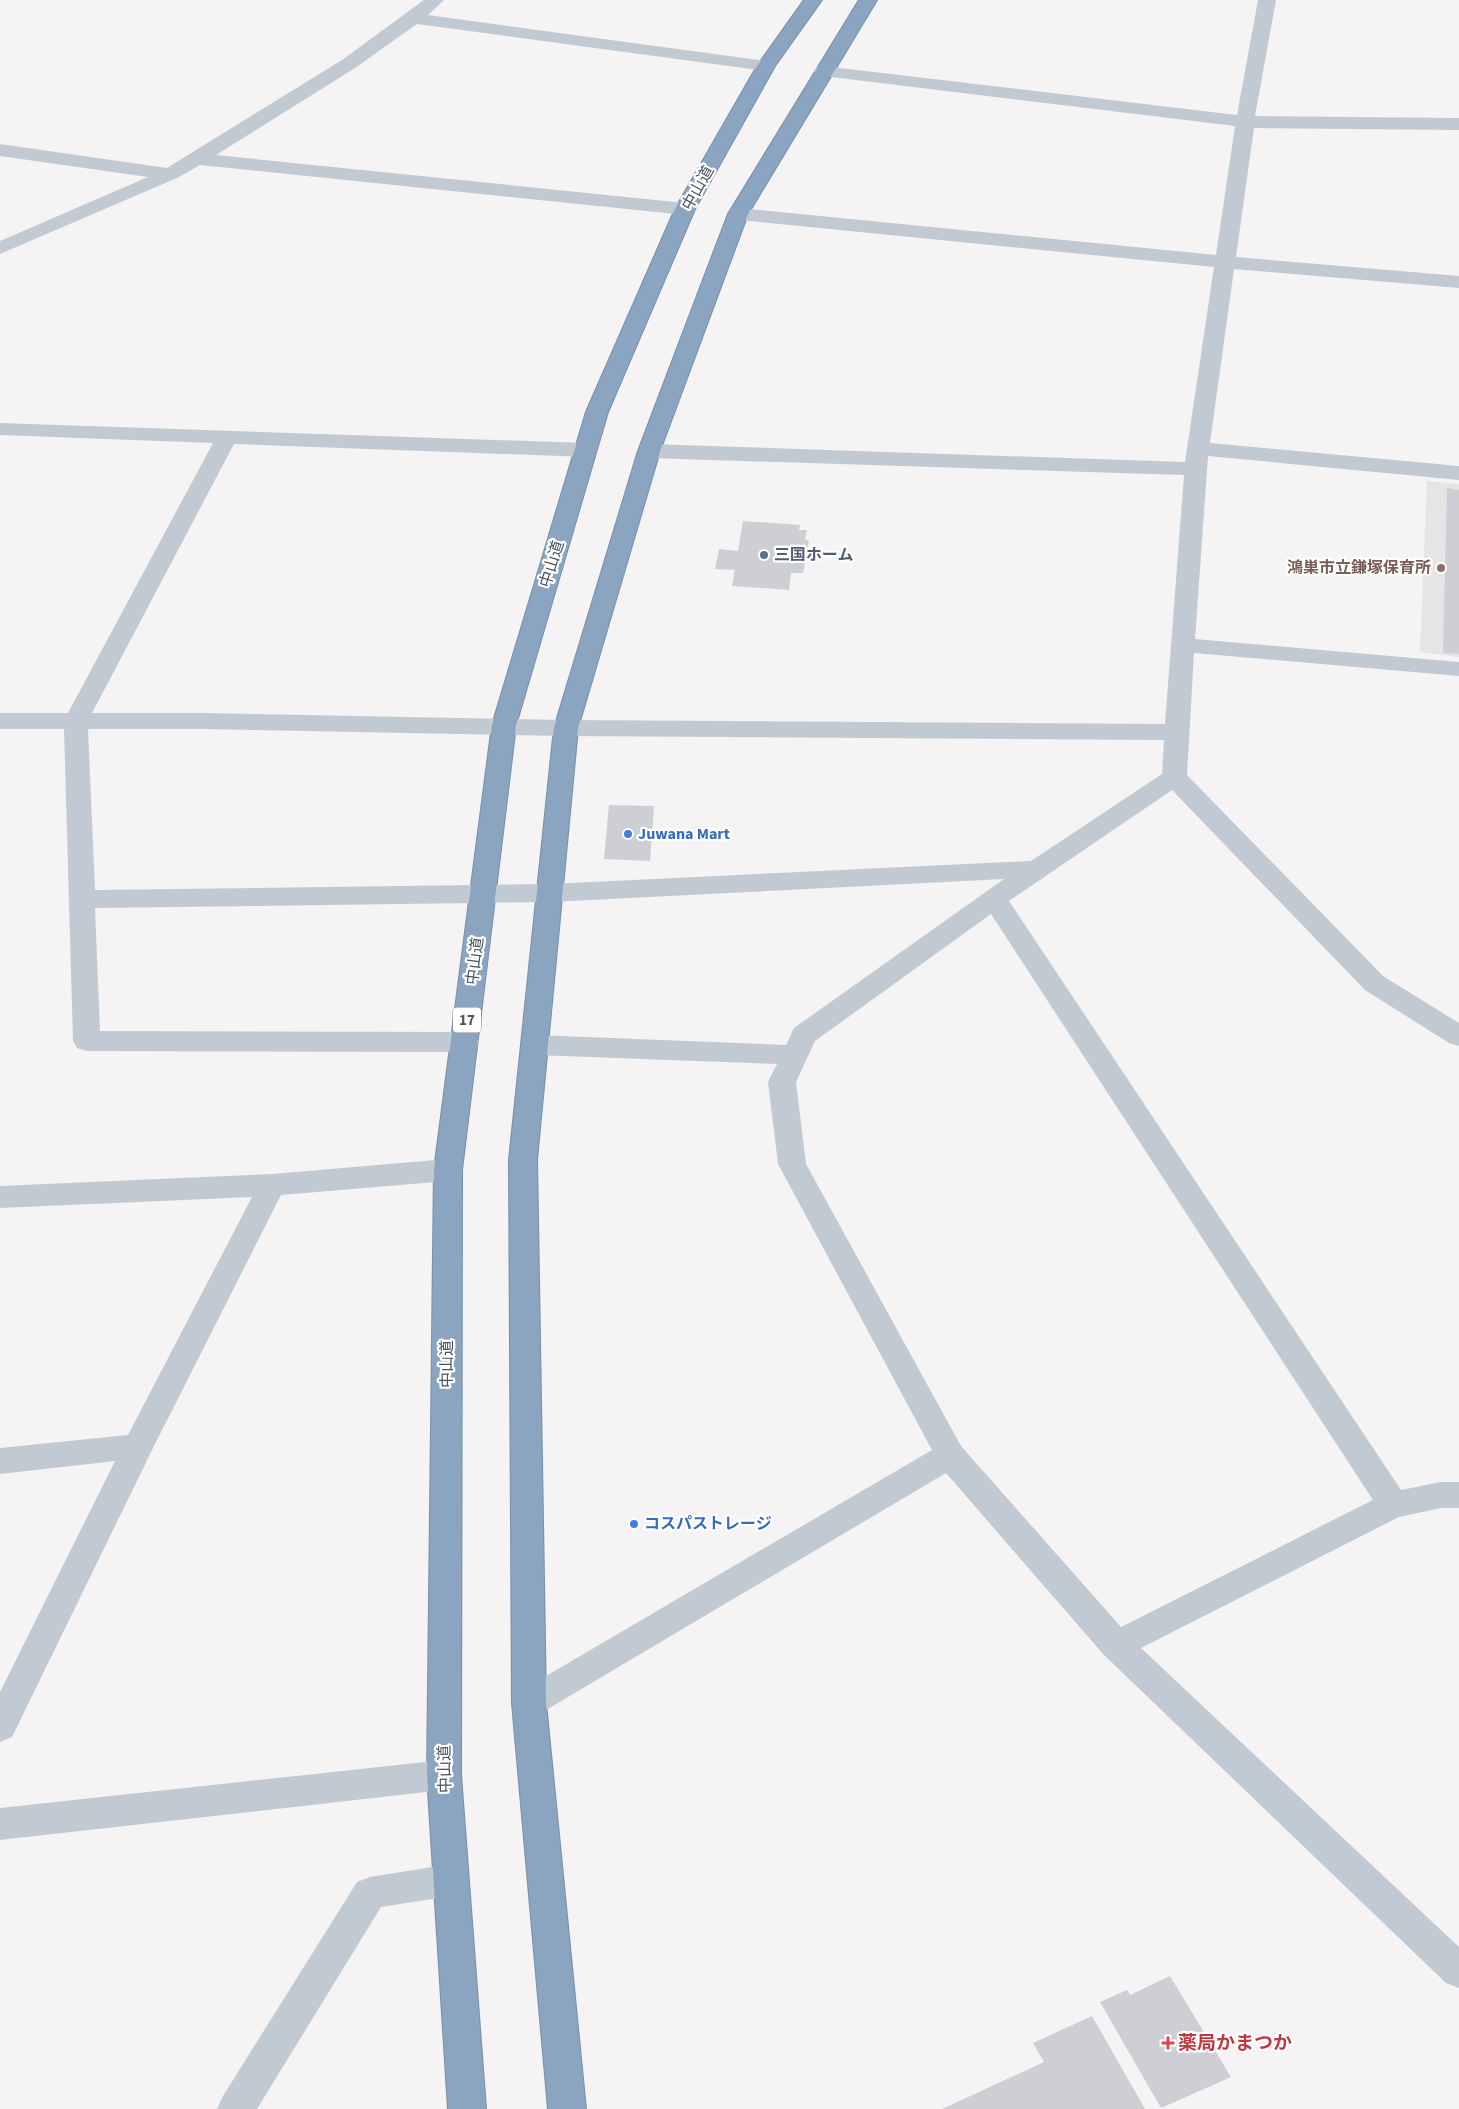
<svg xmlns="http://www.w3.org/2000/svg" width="1459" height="2109" viewBox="0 0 1459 2109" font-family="'Source Sans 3','Noto Sans JP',sans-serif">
  <rect width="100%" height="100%" fill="#f5f3f3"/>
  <path fill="#e6e4e5" d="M1427,481L1459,484V657L1420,652Z"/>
  <path fill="#cdcfd5" d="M1447,488L1459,490V654L1443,653Z
    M743,521L800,525L799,530H807L805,540H809L803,573H791L789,590L732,586L735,570L715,569L719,549L738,551Z
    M609,805L654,806L650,861L604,859Z
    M1170,1976L1231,2077L1161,2108L1100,2002L1127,1990L1130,1995Z
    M1092,2016L1145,2109H942L1044,2062L1033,2043Z"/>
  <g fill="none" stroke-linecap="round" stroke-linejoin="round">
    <g stroke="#7690ad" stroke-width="2">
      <path id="highway" d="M804,0H822L775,66L695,209L608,412L516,725L462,1170L461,1775L486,2109H448L427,1775L434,1170L492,725L586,412L675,209L757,66Z
        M859,0H877L748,214L660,451L578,728L537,1160L546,1703L586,2109H548L512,1703L509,1160L554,728L638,451L728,214Z"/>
    </g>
    <path fill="#c1cad2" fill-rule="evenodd" d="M424,0H444L428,15L766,61L772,62L775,66L772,70L766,71L417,24L355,68L216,155L685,203L692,205L695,209L692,213L685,215L200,165L177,178L0,254V241L148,177L0,156V144L167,168L342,60Z
      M1258,0H1276L1255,116L1459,118V130L1254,128L1236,257L1459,276V288L1234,269L1210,443L1459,466V480L1208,456L1195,639L1459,662V676L1194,653L1187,775L1383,976L1459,1023V1046L1449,1043L1365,990L1172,790L1009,901L1401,1490L1441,1482H1459V1508H1441L1399,1517L1141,1648L1459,1947V1988L1446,1983L1104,1655L946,1473L541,1713L529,1718L517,1713L512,1703L517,1693L932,1450L778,1164L768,1082L777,1064L535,1055L525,1052L521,1045L525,1038L535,1035L786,1045L794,1028L1004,879L550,902L95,908L100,1031L465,1032L475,1035L479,1042L475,1049L465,1052L87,1051L77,1048L73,1041L64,729H0V713H68L213,443L0,435V423L586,443L594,445L597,450L594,455L586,457L234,444L92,713H203L566,720L1165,724L1184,475L649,458L641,456L638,451L641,446L649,444L1185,462L1214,267L738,220L731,218L728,214L731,210L738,208L1216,255L1235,126L823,76L817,75L814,71L817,67L823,66L1237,115ZM88,729H203L566,736L1164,740L1162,774L1031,861L550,884L95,890ZM991,914L1373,1500L1121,1627L961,1446L806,1164L796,1082L815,1041Z
      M448,1159L458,1163L462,1170L458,1177L448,1181L281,1195L154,1446L12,1737L0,1742V1692L115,1461L0,1474V1448L128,1435L252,1197L0,1208V1186L272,1174Z
      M444,1760L456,1764L461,1775L456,1786L444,1790L0,1840V1808Z
      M451,1864L463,1869L469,1880L463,1891L451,1896L381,1907L257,2109H217L223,2096L357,1882L370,1877Z"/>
    <use href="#highway" fill="#8ba5c1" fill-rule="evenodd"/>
  </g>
  <circle fill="#5c6f8a" stroke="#fff" stroke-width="2" cx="764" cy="555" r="5"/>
  <circle fill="#8d6e63" stroke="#fff" stroke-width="2" cx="1441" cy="568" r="5"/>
  <g fill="#3f7fe0" stroke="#fff" stroke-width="2">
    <circle cx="628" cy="834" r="5"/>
    <circle cx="634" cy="1524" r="5"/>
  </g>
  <path fill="#e0444e" stroke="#fff" stroke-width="2" d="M1165.5 2035.5h5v5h5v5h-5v5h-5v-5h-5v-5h5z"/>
  <g text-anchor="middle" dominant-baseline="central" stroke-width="4.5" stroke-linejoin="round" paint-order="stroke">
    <rect fill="#fff" stroke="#808990" stroke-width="1" x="453" y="1007.5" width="28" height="25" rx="4"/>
    <g font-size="15" font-weight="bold" fill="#4a5661">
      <text x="467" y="1020">17</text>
    </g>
    <g font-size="16" fill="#4a5661" stroke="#fff">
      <text transform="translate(698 188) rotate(-61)">中山道</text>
      <text transform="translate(552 564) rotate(-73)">中山道</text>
      <text transform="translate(475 961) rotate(-83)">中山道</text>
      <text transform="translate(447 1364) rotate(-90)">中山道</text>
      <text transform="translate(445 1769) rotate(-91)">中山道</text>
    </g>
    <g font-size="16" font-weight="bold" fill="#4e5e75" stroke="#fff" text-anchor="start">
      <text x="774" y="555">三国ホーム</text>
    </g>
    <g font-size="16" font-weight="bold" fill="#785e54" stroke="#fff" text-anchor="end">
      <text x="1431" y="568">鴻巣市立鎌塚保育所</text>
    </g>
    <g font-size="16" font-weight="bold" fill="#366cbe" stroke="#fff" text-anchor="start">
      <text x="638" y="834">Juwana Mart</text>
      <text x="644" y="1524">コスパストレージ</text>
    </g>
    <g font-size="19" font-weight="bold" fill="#be3a42" stroke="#fff" text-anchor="start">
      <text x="1178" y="2043">薬局かまつか</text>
    </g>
  </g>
</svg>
